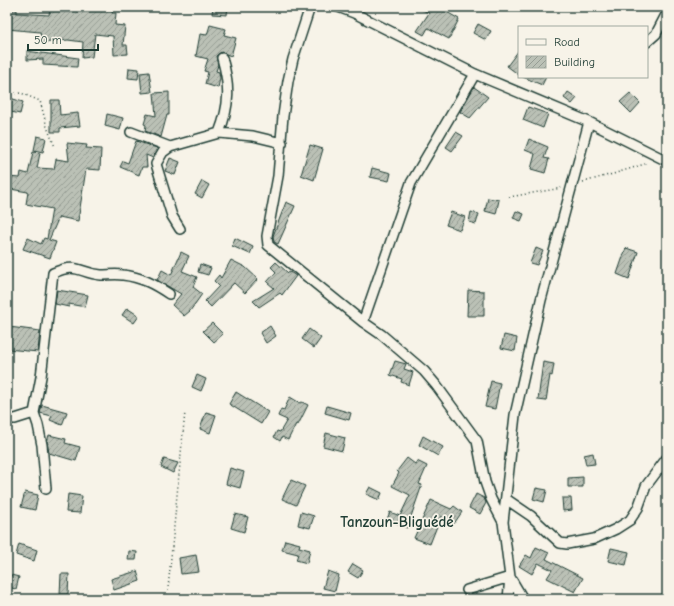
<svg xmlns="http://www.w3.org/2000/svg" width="674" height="606" viewBox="0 0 674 606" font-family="'Comic Neue',sans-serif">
  <defs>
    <pattern id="building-hatch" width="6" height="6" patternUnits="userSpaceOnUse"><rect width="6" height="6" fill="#bbc1b6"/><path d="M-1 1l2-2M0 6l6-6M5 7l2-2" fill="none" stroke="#979e95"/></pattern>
  </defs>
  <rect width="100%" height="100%" fill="#f7f3e8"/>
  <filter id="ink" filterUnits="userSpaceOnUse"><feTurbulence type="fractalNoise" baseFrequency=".025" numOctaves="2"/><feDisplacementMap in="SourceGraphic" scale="8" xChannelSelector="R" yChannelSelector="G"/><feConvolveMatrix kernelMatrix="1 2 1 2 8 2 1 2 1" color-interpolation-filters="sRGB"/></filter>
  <g filter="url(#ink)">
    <path fill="url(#building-hatch)" stroke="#1f3d34" d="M62,7H113L112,13H116L115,25L125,26L123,45H127L128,54L114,55L113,36L95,34L92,57L82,58L83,42L68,40L42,43L40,32L7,29V8L17,10V13L49,15L50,8L62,10Z
      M213,7H228L227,15L212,14Z
      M416,7H438L459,19L449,39L428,28L424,35L417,31L429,13Z
      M478,24L491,31L486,40L473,33Z
      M210,25L226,29L224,35L236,38L231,56L221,52L216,56L218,65L216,71L219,72L220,78L218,88L205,84L208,72L204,71L208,59L196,56L200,34L207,35Z
      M519,50V75L507,66Z
      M27,51L78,58L77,67L43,65V59L27,60Z
      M129,68L139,69L138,79L128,78Z
      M149,72L152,92L142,93L140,73Z
      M523,77H546L542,85Z
      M474,87L488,97L470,118L460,112Z
      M169,92V115H167L161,137L145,131L146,125L144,124L147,114L156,116L154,93Z
      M568,92L577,98L572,104L564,98Z
      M630,93L640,103L631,113L620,102Z
      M10,98L23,102L20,114L7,111Z
      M51,100H59L60,115L78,113L80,126L60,128V132H51Z
      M528,107L548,114L543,128L523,120Z
      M107,114L123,118L120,130L105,126Z
      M456,132L463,136L452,151L446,147Z
      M37,136L46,138L43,152L34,150Z
      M529,139L548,147L544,158L549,159L545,173L531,169L535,154L525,150Z
      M136,141L157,148L153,158L146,155L147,167H142L139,175L120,167L123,161L128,163Z
      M67,143L87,145L86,148L101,149L100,170L86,169L78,221L59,217L49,240L56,242L50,258L23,249L28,238L41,244L44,238L47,239L52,209L26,204L28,192L10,189V185L7,184V177L20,178L21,172L28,174L33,152L40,153L37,168L54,169L56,159L69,161Z
      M310,145L323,149L314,180L301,175Z
      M170,158L180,162L175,175L165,171Z
      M372,168L391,173L389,181L370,177Z
      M202,181L209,185L202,198L195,194Z
      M488,198L499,200L496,214L485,211Z
      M286,202L295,206L278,244L274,242L273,236Z
      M516,211L524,214L521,221L513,218Z
      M451,212L465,217L460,230L446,225Z
      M471,212L479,214L476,224L469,222Z
      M235,238L253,247L250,254L232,246Z
      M536,248L543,251L537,265L530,263Z
      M626,248L638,252L629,279L617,274Z
      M181,252L189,256L182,271L197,277L193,287L202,294L190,311L184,316L172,305L181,294L157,280L162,270L171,275Z
      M231,260L245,267L258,279L245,293L234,283L211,307L205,301L219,286L214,281L219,275L221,278Z
      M276,262L288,273L290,272L296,276L282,295L280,293L259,307L253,301L274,288L267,282L276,272L271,267Z
      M200,264L211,268L208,275L198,272Z
      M57,290L88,295L85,307L69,304V307L55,304Z
      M468,290L484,291V316H467Z
      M127,308L139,316L134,323L122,315Z
      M212,323L223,334L214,342L203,331Z
      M270,326L276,336L266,343L260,333Z
      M9,327L40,331L38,352L7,349Z
      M309,329L321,338L314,348L302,339Z
      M504,335L517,338L515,351L501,348Z
      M395,361L406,364L404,369L413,372L409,385L401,382L402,379L390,375Z
      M543,362L554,364L552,376L550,375L546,401L538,400Z
      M197,375L206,379L201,391L192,387Z
      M491,381L500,383L495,409L485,407Z
      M236,392L268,412L261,424L229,404Z
      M290,397L300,403L302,402L308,405L298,425L296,424L288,440L282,437L280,441L274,437L277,431L280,432L287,420L278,416L281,409L284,410Z
      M42,405L67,412L62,425L50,420L52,416L40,413Z
      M327,406L351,413L349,420L325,413Z
      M206,412L216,415L210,433L200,429Z
      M326,433L345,438L342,451L323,446Z
      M49,435L66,439L65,443L80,447L76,461L49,453L47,442Z
      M423,436L443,447L438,456L419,445Z
      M593,453L595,464L586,465L584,455Z
      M407,458L415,464L417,461L427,466L419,484L422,485L407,528L387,519L390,512L400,516L410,495L392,486L399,473L397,471Z
      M164,459L178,463L173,473L161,467Z
      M230,468L244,472L240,488L226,484Z
      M583,477V487H568V478Z
      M291,480L305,486L296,505L282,499Z
      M370,487L382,493L379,500L366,494Z
      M536,488L547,490L544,502L533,499Z
      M25,492L38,495L35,510L21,507Z
      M68,494L82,496L80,513L66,512Z
      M476,494L484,498L486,503L480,514L469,508Z
      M562,498H571L572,510L563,511Z
      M431,500L451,509L454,506L462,512L453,525L441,516L430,544L414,538Z
      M301,512L314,516L310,528L298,525Z
      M235,514L248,517L244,532L231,528Z
      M285,540L300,544L299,547L310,550L307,563L296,560L298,554L282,550Z
      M19,544L37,550L34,561L16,555Z
      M536,547L549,553L546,559L583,578L575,592L547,578L552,570L538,563L532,574L519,566L526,555L531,558Z
      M611,548L629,552L626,565L608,561Z
      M129,551L137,552L136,560H128Z
      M196,555L199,572L181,574L179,558Z
      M353,564L363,570L358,578L348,572Z
      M137,571L140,581L114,590L111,579Z
      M328,571L339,575L335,591L323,588Z
      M7,574L19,577L16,589L7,587Z
      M61,574H69L68,594H60Z"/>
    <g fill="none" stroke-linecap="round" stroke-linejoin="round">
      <g stroke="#1f3d34" stroke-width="12">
        <path id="street" d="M310,7L293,59L288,81L283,116L278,176L267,236L268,245L363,322L382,335L424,371L436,385L477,441L485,482L491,499L503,522
          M338,7L354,13L475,74L589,122L667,161
          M647,42L656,34L667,13
          M131,132L170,147L219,133L253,136L282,143
          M219,133C230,105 230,86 222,58
          M170,147L163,152L156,164L172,216L180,229
          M363,322L411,183L475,74
          M7,419H15L34,413
          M46,489L42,445L38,425L34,413L41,377L53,273C78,262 79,273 101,275C109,275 116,274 123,275C141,277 154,284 169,294
          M506,499L531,516L560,543L567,544L594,539L616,529L630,520L638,508L646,486L667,458
          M467,590L510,577L523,599
          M508,599L510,577L503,522L515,415L541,300L589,122"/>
      </g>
      <path stroke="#1f3d34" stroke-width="1.5" stroke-dasharray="1 3" stroke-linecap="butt" d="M7,94L21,93L40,101L47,127L55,147
        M583,182L613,174L648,163
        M509,197L562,188
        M167,599L185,412"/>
      <use href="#street" stroke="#f7f3e8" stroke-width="9"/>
    </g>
  </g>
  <g text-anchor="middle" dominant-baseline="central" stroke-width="3.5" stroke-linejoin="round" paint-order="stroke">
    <g font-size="15" font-weight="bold" fill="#1f3d34" stroke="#f7f3e8">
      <text x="397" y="522">Tanzoun-Bliguédé</text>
    </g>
  </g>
  <rect width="674" height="606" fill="none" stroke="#f7f3e8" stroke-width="24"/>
  <rect x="12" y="12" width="650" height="582" fill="none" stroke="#1f3d34" stroke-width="1.5" filter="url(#ink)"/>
  <rect x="518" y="26" width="130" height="52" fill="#f7f3e8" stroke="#a1aaa0"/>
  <rect x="526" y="39" width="20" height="6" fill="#f7f3e8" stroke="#a1aaa0"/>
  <text x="554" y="46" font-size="12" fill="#1f3d34">Road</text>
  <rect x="526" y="56" width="20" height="12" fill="url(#building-hatch)" stroke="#a1aaa0"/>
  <text x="554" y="66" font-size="12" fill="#1f3d34">Building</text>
  <path d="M28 44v6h70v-6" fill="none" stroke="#1f3d34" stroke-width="2"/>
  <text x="34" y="44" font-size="12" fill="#1f3d34" stroke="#f7f3e8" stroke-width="3" paint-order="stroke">50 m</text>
</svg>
